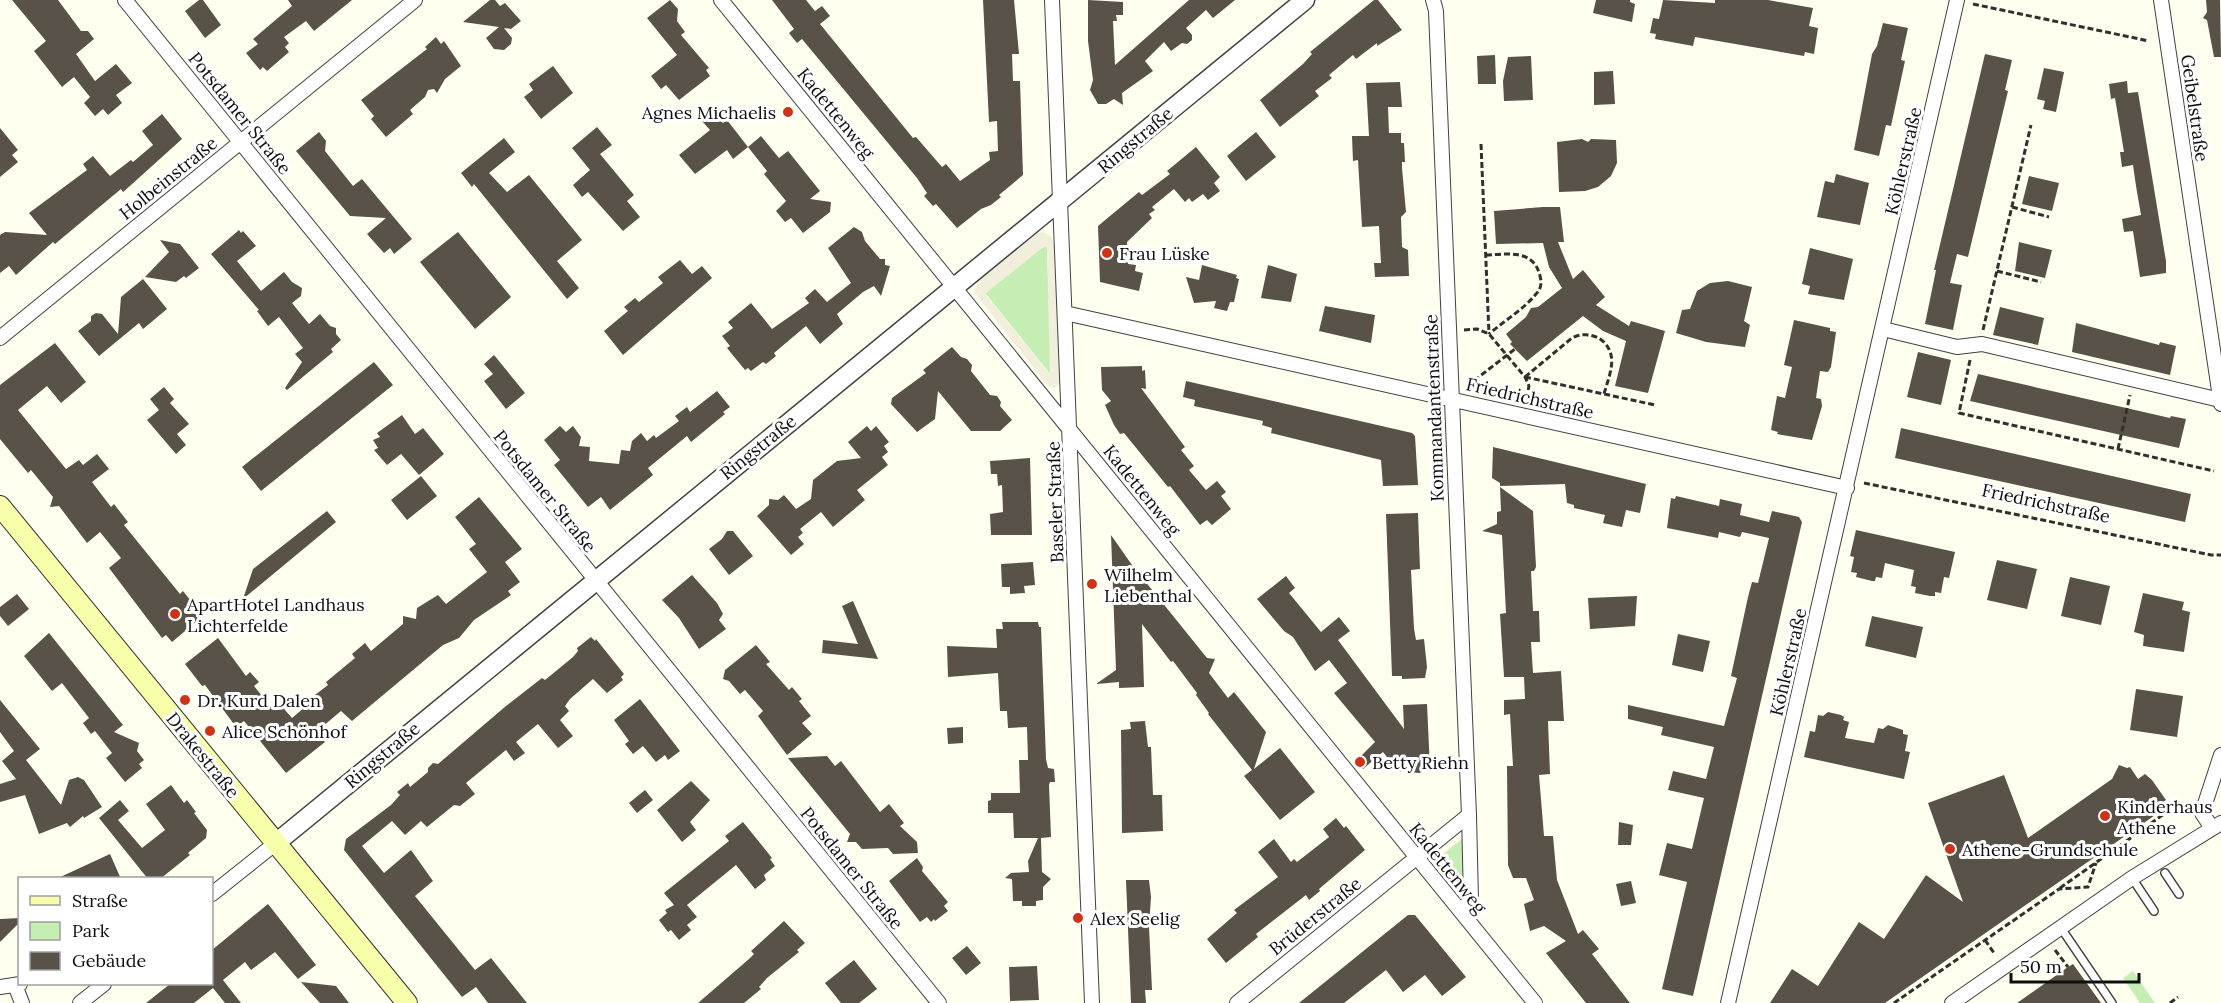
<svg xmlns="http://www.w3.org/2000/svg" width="2221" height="1003" viewBox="0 0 2221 1003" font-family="Lora,serif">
  <rect width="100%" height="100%" fill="#ffffef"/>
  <path fill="#c6eeb4" d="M1043,247H1047L1051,375L985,293Z
    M1462,839L1464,880L1462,886L1439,857Z
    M2133,971L2155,1003H2140L2123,978Z"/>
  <path fill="#f1efdc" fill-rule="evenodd" d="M1044,232L1052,238L1056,251L1061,383L1054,388L1048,386L974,292L978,281L984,274L1036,233ZM1043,247H1047L1050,374L985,294Z"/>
  <path fill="#585249" d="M12,0H58L81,31H88L94,39L76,54L95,81L116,64L132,83L116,95L122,103L108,115L103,109L95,116L84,103L90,97L74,77L62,87L34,51L46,41Z
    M199,0H203L221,25L205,38L185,11Z
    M288,0H352L314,31L306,21L284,37L289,43L285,47L289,52L267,71L263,67L260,70L246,53L258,44L253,39L292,6Z
    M490,0H495L500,6L505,3L521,21L511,29L504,28L512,38L511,44L504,50L494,49L486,38L499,27L463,22Z
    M670,0L678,9L677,21L685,32L681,35L709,68L706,70L710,76L679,100L666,85L661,89L651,76L677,55L647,18Z
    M772,0H806L815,11L822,6L830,16L820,24L913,138L916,137L942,167L946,164L960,181L990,160L989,152L998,151L997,121L989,122L983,0H1014L1019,54H1012L1013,81H1020L1023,175L999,195L1001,197L991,205L981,209L957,228L936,204L933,206L924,196L927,193L917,178L802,39L797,43L789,33L794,29Z
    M1088,0L1123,2V15H1116L1117,21H1113L1115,65L1189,0H1235L1213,18L1206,10L1186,28L1192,35V40L1187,44L1182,43L1171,51L1164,42L1145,61L1153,71L1122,93L1123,105L1114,99L1106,104H1098L1090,90L1093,80L1088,41Z
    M1374,0H1378L1402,30L1377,46V43L1356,59L1353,55L1329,75L1332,78L1315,91L1319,96L1280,127L1260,100L1303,64L1312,54L1310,52Z
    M1596,0H1630V2L1635,4L1632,22L1593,13Z
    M1663,0L1715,3V0H1768L1813,8L1809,26L1818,28L1814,54L1805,52L1804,56L1695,37L1693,46L1655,39L1656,34L1650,33L1653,18L1659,19Z
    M2206,0H2220L2221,57H2214L2207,20L2203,18L2207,12Z
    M1883,23L1908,28L1901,60L1905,61L1891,126L1886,125L1879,156L1854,150L1872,54L1877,46Z
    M436,37L441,44L444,41L461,66L445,79L437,93L434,89L428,90L425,97L410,110L413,114L386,137L371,119L374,116L361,100L427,49L425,47Z
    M1985,54L2012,60L2005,90L2008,91L1968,257L1957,254L1950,283L1962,285L1953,330L1925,324L1936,270H1934Z
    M1495,55L1496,84H1478L1477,56Z
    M1531,56L1533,100L1504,101L1503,81L1508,57Z
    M553,66L573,93L541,119L524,97L533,90L529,84Z
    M2044,68L2064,72L2056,112L2043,109L2045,101L2037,99Z
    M1613,71L1615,104L1594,105V72Z
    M2127,81L2128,93L2138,92L2166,261V273L2140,277L2133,231L2124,232L2122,219L2141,215L2136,186L2133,165L2122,167L2120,152H2124L2115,98L2111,99L2109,84Z
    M1400,82L1402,107H1388L1389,133H1401V143H1404L1405,162H1402V168L1406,212L1401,217L1402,247L1408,250L1409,276L1375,277L1374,263H1381L1379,226L1362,227L1358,160L1353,161L1352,136H1369L1366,83Z
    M711,111L723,123L727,120L748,147L733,159L727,150L695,174L679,155L710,130L701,120Z
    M162,114L182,139L131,185L123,192L121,189L55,244L53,242L16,275L9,266L0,273V235L5,232L47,235L29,213L87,170L83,164L93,156L110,176L131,160L133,162L153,145L142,131Z
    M597,127L612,145L600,154L634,195L627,201L640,217L623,231L588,192L582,197L573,185L590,170L572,148Z
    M0,128L18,150L12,155L18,162L0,177Z
    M319,132L326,141L325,151L353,186L362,179L412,239L394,254L390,248L384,253L367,234L386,218L350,216L296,151Z
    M1256,132L1276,157L1246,181L1227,156Z
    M761,136L779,158L788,151L820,191L810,199L831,202L830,212L803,233L791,218L785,222L776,211L786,201L764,174L767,171L748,147Z
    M504,138L515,152L489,173L507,192L529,175L582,240L557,261L579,288L567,299L474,184L472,187L461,173Z
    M1582,139L1588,142L1591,139L1616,140L1617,163L1611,176L1598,187L1585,191L1559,192L1557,142Z
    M1196,147L1220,177L1214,183L1220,191L1208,200L1203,194L1192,202L1189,198L1185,202L1174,189L1152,207L1155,210L1149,214L1152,218L1127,242L1128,264L1136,265L1135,271L1143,273L1139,291L1100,282L1098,226L1139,192L1142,195L1170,174L1167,171Z
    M1836,174L1869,183L1860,225L1817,217L1825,181L1834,183Z
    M2029,176L2059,183L2052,211L2022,204Z
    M1543,207H1560L1564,242H1558L1573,279L1583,270L1605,297L1596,305L1629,326L1631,321L1665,331L1648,393L1615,386L1626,341L1603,331L1583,316L1527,361L1510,344L1512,342L1506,334L1526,317L1531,308L1538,307L1562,288L1549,267L1543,243L1496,244L1494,211Z
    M854,227L862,232L865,241L880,259H885V265L890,266L881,296L874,286L863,292L837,314L843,324L820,344L806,326L774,353L776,356L766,364L763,362L751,371L748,368L745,370L727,348L730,346L722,336L733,328L728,322L751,303L772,329L809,303L805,298L815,289L827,302L851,283L828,248Z
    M239,230L241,233L243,231L256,246L237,261L261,291L284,272L292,282L302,288L301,296L292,303L309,324L320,314L330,326L336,328V334L341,340L331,349L333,352L287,390L285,388L302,362L295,354L303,348L279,317L268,326L257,311L259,310L211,254Z
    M458,232L511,297L475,329L420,262Z
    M160,240L180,244L199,268L186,278L184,276L176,282L145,277L169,252Z
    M2019,242L2052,250L2045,278L2015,271Z
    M1810,248L1853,259L1844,300L1808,294L1810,286L1802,284Z
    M680,260L692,274L702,266L712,278L623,355L604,331L628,311L624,307L635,298L639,302L663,283L658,277Z
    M1202,265L1237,275L1236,278L1239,279L1234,302H1230L1227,311L1214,308L1216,301L1194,303L1186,277L1199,280Z
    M1268,265L1297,274L1291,302L1261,298Z
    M143,279L167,309L143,329L139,323L99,356L78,331L91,321V316L96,313L102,314L118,334L121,297Z
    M1728,281L1752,287L1744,321L1750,325L1745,347L1706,342L1676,333L1682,310L1690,309L1697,291L1710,283Z
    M1325,306L1375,315L1371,343L1319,331Z
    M2000,307L2044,318L2038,345L1993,335Z
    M1794,320L1830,328V331L1836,332L1831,367L1828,372L1820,371L1816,398L1821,399L1822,406L1812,440L1777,434L1778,432L1771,430L1777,396L1785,398L1792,367L1784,365Z
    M2076,323L2159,345L2160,342L2176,346L2170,375L2072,352Z
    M55,343L86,382L61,403L47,386L18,410L66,469L79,460L83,465L97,454L109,469L92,482L111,507L114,504L128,522L124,525L180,594L183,591L203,616L172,642L166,635L162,638L109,568L121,558L100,532L87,543L59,506L50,507L53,497L31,470L28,473L0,439V385Z
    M952,347L961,357L967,359L972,365L971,371L990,395L997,396L1001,402L1000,406L1012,420L1000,431H971L938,391L935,419L917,432L891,404L892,398L926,373L923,370Z
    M1918,352L1951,360L1941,405L1907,397Z
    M494,355L525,393L506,409L484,381L493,374L484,364Z
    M374,362L393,385L261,491L242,467Z
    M1142,366V371L1145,370L1146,389L1141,388L1185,447L1181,450L1194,466L1189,470L1206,490L1217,481L1226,492L1221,496L1231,509L1212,525L1207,520L1200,525L1170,486L1168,487L1124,433L1120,434L1114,425L1105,405L1111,401L1102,390L1101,367Z
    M1978,374L2170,418L2171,416L2186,419L2179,448L1970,401Z
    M1186,381L1412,433L1415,436L1418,485L1383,486L1381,460L1271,433L1272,428L1262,425L1263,421L1194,406L1195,400L1183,397Z
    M164,387L174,399L170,403L189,424L177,434L186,445L176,454L147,420L159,410L150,399Z
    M717,391L730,407L723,412L725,414L691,442L687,436L648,468L653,475L610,510L601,497L588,507L554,465L560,460L544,440L560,426L566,432L573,426L581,437L579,446L590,447L589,461L619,464L621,450L630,451L632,441L641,433L647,441L654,435L656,438L679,421L675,416L687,407L690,412Z
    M402,415L415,434L423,428L444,454L419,475L401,454L387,465L374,450L378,448L373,440L380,437L377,433Z
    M867,426L871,431L876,426L889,442L884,446L888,452L882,457L888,465L857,490L865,500L833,527L821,512L800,529L803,533L798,537L804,544L791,555L757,516L769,505V499L778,500L784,495L796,509L811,499L813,480L837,461L861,458L848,442Z
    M1901,428L2191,494L2185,522L1895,458Z
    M1493,447L1646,484L1640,513L1626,510L1622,527L1603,523L1605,515L1574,508V505L1567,503L1565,484L1500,486V483L1492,478Z
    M1030,458L1032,535H991L990,514L1003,512L1002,485L998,486L997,474H991L990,461Z
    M421,476L437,496L407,520L391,500Z
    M1500,487L1533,511L1536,567L1534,571H1531L1533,611H1539L1540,642H1531L1533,673L1561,671L1564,721H1548L1550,774L1539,775L1544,836H1553L1557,880L1578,934L1583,930L1599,949L1592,954L1630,1003H1586L1546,953L1566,941L1544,926L1530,931L1524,904L1534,900L1526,878H1513L1508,865L1507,766H1513L1510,714L1504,715V700L1525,699L1524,677H1504L1500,614L1506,613L1502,535L1482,531L1497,524V512L1501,511Z
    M1676,496L1719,506L1720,499L1742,504L1740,515L1769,522L1772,511L1799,517L1802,522L1693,996L1662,989L1687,882L1659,875L1667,843L1692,849L1704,798L1668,790L1673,771L1706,779L1714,747L1661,735L1663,727L1628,719V705L1724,726L1737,678L1731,676L1748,597L1752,582L1758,583L1769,538L1742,532L1740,537L1719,532L1718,538L1667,528L1671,498L1675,499Z
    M479,497L522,549L505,562L520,582L508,591L511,595L474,620L459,638L443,645L352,721L341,711L316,732L325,742L286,773L244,721L236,727L205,685L202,686L185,664L218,638L246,676L250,672L259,682L254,686L271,707L278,702L292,718L317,697L315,695L328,685L326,682L355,658L352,654L365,643L371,651L403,624V616L416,619L417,608L438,595L446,604L487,572L469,549L476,544L455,517Z
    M327,511L336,522L243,599L253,569Z
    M1418,513L1420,569L1411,570L1414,629L1416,640L1424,639L1427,667L1425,678L1402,679V676H1392L1386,514Z
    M1856,530L1955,552L1949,578L1944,577L1941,593L1935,592V596H1930L1915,593L1916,587L1911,586L1914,570L1885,563L1882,578L1876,577L1875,581H1872L1856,577L1857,573L1851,572L1854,557L1850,556Z
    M727,531H733L753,556L729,575L709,549L722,539Z
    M1111,535L1132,565L1207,658L1215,659L1209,673L1228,698L1234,692L1266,732L1254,769L1280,748L1315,792L1280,820L1244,776L1252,770L1208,714L1209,713L1196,695L1197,693L1173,661L1171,662L1142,624L1144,687L1119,688V682L1096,684L1116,670Z
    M1997,560L2037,569L2027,609L1987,600Z
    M1033,562L1035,585L1024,586L1025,593L1010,594V587H1002L1001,564Z
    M692,575L717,603L723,614L719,620L726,629L699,649L679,618L662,600Z
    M1286,576L1295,588L1289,593L1321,632L1339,617L1350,631L1338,640L1404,729L1403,705L1427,704L1430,769L1419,773L1398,771L1383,752L1363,769L1356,761L1375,742L1334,693L1347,683L1329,660L1315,671L1293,637L1284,631L1257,599Z
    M2070,577L2110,586L2101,625L2061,616Z
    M2143,593L2184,602L2182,610L2190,612L2184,652L2143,646L2144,635L2134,632Z
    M17,594L29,609L8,626L0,616V607Z
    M1637,596L1635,626L1590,629L1588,598Z
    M853,601L878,659L822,653L823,640L858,644L842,606Z
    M1872,616L1923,627L1916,658L1865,646Z
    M1002,622H1038L1039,627H1041L1046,759L1048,768L1054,769L1055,782H1050L1049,785L1051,837L1041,838L1042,872L1051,879L1043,887V900L1036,901V906H1022V901H1013L1012,879L1005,878L1011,873L1029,872L1028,861L1038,838H1014L1013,813H988V801L991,800V793H1020L1019,760H1028L1027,727L1008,728L1007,711H1000L998,673L948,677L947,646L997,648L996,629H1003Z
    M49,633L123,725L114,732L139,743L137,751L144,760L139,764L142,768L125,782L106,758L112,753L95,731L91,734L83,723L89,718L62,683L52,691L24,656Z
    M1678,634L1710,641L1703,672L1672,665Z
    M591,637L595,641L596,639L624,674L621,677L623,680L607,693L593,679L570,699L565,706L569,711L560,720L573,736L558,748L538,724L516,742L525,753L514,761L506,750L466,783L475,794L460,806L454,805L427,827L421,821L405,835L392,821L362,846L384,873L411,850L433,881L415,896L475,970L491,958L527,1003H488L476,987L462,997L344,850L346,839L391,805L400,795L397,792L408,783L410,787L428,772V768L433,763L438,764L506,706L542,678L545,680L573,657L578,651L577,648Z
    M756,645L770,662L766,664L789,690L792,687L802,699L799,701L811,716L802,723L812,734L787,755L758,716L763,711L745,690L740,694L729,681L723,679L725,670Z
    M2136,689L2183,696L2177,737L2130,730Z
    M640,699L680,751L668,760L665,755L656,762L643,746L633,754L625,744L629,741L614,720Z
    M0,700L40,749L26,760L61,805L69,780L78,777L84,780L102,807L84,818L83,816L70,827L67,823L39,834L25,795L0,802V784L16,779L2,761L14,751L0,732Z
    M1828,712L1841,715L1844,717L1843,720L1849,722L1845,738L1874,743L1878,728L1883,729L1888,725L1903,730V734L1908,735L1905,751L1910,752L1904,779L1804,757L1810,731L1815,732L1818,715L1823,716Z
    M1145,721L1148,747H1151L1153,795H1162L1163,831L1122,833L1121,730L1131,729L1130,722Z
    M963,727V743L948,744L947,728Z
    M827,756L835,766L841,761L880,812L889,804L904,823L900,826L917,842L918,853L893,854L888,848L862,849L856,842H847L850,834L788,758Z
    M2119,765L2127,768L2130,767L2138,779L2145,774L2152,780L2166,800L2157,806L2161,811L1885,1003H1770L1792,969L1818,986L1859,922L1884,939L1926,875L1963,902L1928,803L2004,775L2028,838L2112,779Z
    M691,781L710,800L690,822L696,830L682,842L657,810Z
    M171,785L184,803L187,800L196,812L194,813L207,830L206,838L188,853L190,855L160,879H148L99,818L120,800L129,811L118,820L142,848L165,830L146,804Z
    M645,790L653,800L637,813L629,803Z
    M1336,818L1344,828L1346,826L1365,850L1319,889L1320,891L1309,900L1306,895L1256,934L1258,937L1226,963L1207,939L1237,913L1234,910L1278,877L1258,852L1274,839L1291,862L1294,859L1297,862L1329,837L1323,829Z
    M743,822L772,858L770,859L775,866L764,875L766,880L755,889L736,865L687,905L697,917L687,925L691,930L679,940L671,930L668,932L659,920L667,913L665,910L674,905L664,893L729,841L725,836Z
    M1619,822L1633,825L1631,845H1618Z
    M110,854L121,879H56Z
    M917,858L923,867L922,871L948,902L944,906L948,911L935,921L934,919L931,922L927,917L920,922L889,881Z
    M1126,880H1149L1151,897L1149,927L1152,990H1145L1146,1003H1131Z
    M1631,881L1636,903L1621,906L1616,884Z
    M268,904L316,965L298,979L275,952L251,970L245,962L223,980L241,1003H225L213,988L194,1003H146L170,984H212V950Z
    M1408,915H1415L1466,977L1442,996L1425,975L1403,992L1386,970L1344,1003H1299Z
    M20,918V922L0,942V919Z
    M784,921L805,943L797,950L799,952L767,978L759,987L761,989L744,1003H698L749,959L754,954L751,951Z
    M967,946L981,963L966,975L952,958Z
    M854,960L877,989L859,1003H841L825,983Z
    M2073,964L2101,1003H2017L2068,967Z
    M1037,966L1039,1000L1010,1001L1009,967Z
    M301,982L336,986L349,1003H320Z"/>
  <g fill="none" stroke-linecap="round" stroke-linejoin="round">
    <g stroke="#414141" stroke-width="10">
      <path id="service" d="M2165,873L2179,894
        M2132,878L2154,911
        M2061,928L2112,1003"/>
    </g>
    <g stroke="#414141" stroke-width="16">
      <path id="minor" d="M125,0L939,1003
        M721,0L1535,1003
        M1052,0L1092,1003
        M1433,0L1436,11L1469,815L1471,900L1461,911
        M2161,0L2221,404
        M1065,313L1847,488
        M1883,329L1957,347L1982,344L2220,400
        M0,338L415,0
        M2212,828L2202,813L2221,755
        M212,894L276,843
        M15,985L22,1003
        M0,987L20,984
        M80,1003L104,984
        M1237,1003L1469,815
        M1728,1003L1957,0
        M1952,1003L2132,878L2221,823"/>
    </g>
    <g stroke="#414141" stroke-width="21">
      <path id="tertiary" d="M276,843L1305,0"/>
    </g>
    <g stroke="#303030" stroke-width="22">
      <path id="secondary" d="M0,506L407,1003"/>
    </g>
    <path stroke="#303030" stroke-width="3" stroke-dasharray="6 3" stroke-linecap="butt" d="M1973,4L2149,41
      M1481,144L1489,334
      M2012,207L2049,217
      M1486,255C1508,254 1534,249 1540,276C1542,283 1541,289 1536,294C1524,309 1504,321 1489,334
      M1997,271L2041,282
      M1464,330L1477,329L1489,334L1525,377L1529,386L1526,400
      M1983,330L2031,125
      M1970,360L1959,413L2214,471
      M1525,377L1572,338C1587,330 1607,337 1611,355C1614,366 1607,383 1604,394
      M1525,377L1655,405
      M1467,386L1515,349
      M2118,449L2130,395
      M1864,483L2211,555H2221
      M2136,834L2164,814H2184
      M2060,888L2135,835L2149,832L2167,833
      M1985,940L1994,953
      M2055,950L2068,967
      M1894,1003L2059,889L2088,887L2096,863
      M2170,1003L2178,997"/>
    <use href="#service" stroke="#fff" stroke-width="7"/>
    <use href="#minor" stroke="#fff" stroke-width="14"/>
    <use href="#tertiary" stroke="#fff" stroke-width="18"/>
    <use href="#secondary" stroke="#f7ffaa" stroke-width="20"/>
  </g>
  <g fill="#cd3317" stroke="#fff" stroke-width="2">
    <circle cx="788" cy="112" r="6"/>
    <circle cx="1107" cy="253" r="6"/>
    <circle cx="1092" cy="584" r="6"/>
    <circle cx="175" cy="614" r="6"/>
    <circle cx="185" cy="700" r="6"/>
    <circle cx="210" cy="731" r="6"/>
    <circle cx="1360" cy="762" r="6"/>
    <circle cx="2105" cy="816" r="6"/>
    <circle cx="1950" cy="849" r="6"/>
    <circle cx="1078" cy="918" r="6"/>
  </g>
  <g text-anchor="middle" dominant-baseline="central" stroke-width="6" stroke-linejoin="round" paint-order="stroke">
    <g font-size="18" fill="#0e0e0e" stroke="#fff">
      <text transform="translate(2195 108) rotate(82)">Geibelstraße</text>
      <text transform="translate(240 113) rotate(51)">Potsdamer Straße</text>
      <text transform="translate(836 113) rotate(51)">Kadettenweg</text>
      <text transform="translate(1135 140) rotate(-40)">Ringstraße</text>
      <text transform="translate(1903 161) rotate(-77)">Köhlerstraße</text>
      <text transform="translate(168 178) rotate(-39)">Holbeinstraße</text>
      <text transform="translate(1530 398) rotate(13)">Friedrichstraße</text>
      <text transform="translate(1434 408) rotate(-92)">Kommandantenstraße</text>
      <text transform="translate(758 447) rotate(-39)">Ringstraße</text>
      <text transform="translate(1142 490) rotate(51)">Kadettenweg</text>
      <text transform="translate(545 491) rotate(51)">Potsdamer Straße</text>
      <text transform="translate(1055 502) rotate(-92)">Baseler Straße</text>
      <text transform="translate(2046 503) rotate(12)">Friedrichstraße</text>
      <text transform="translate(1788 662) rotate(-77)">Köhlerstraße</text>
      <text transform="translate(203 755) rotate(51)">Drakestraße</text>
      <text transform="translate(382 755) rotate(-40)">Ringstraße</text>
      <text transform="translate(852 868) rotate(51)">Potsdamer Straße</text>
      <text transform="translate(1448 868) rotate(51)">Kadettenweg</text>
      <text transform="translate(1315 916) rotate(-39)">Brüderstraße</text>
    </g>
    <g font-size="18" fill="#0e0e0e" stroke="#fff" text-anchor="start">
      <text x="776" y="112" text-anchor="end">Agnes Michaelis</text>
      <text x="1119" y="253">Frau Lüske</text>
      <text x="1104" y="574">Wilhelm<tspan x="1104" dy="21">Liebenthal</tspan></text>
      <text x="187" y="604">ApartHotel Landhaus<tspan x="187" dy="21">Lichterfelde</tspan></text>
      <text x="197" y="700">Dr. Kurd Dalen</text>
      <text x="222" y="731">Alice Schönhof</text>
      <text x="1372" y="762">Betty Riehn</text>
      <text x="2117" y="806">Kinderhaus<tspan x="2117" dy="21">Athene</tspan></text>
      <text x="1962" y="849">Athene-Grundschule</text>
      <text x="1090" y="918">Alex Seelig</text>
    </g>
  </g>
  <rect x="18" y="877" width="195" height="108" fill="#ffffff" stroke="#9f9f9f" stroke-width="1.5"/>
  <rect x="30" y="896" width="30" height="9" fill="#f7ffaa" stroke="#9f9f9f" stroke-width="1.5"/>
  <text x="72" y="907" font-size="18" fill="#0e0e0e">Straße</text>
  <rect x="30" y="922" width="30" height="18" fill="#c6eeb4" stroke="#9f9f9f" stroke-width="1.5"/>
  <text x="72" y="937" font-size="18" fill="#0e0e0e">Park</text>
  <rect x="30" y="952" width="30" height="18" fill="#585249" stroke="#9f9f9f" stroke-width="1.5"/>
  <text x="72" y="967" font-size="18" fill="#0e0e0e">Gebäude</text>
  <path d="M2011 973v9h128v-9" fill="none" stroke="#0e0e0e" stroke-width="3"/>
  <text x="2020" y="973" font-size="18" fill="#0e0e0e" stroke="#ffffff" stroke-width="4.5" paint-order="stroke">50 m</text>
</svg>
